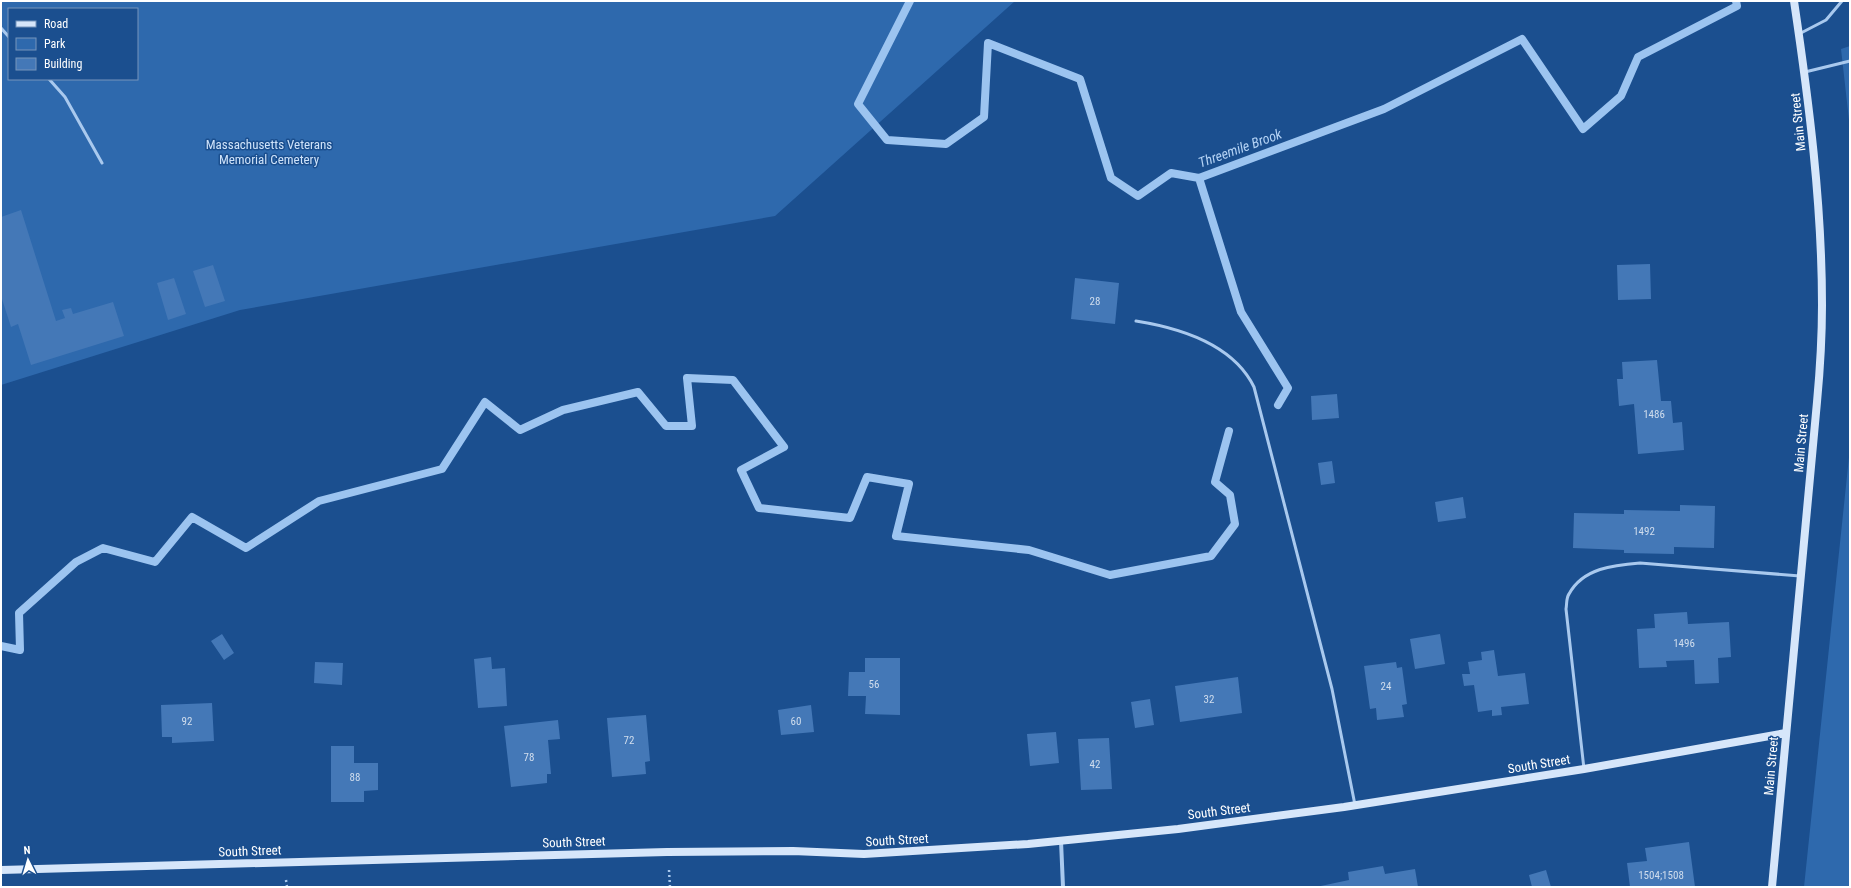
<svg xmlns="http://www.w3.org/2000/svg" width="1851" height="888" viewBox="0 0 1851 888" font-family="'Roboto Condensed',sans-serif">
  <rect width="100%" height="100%" fill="#1b4f8f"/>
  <path fill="#2e69ad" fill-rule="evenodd" d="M1,1H1015L775,216L240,310L1,385ZM9,9H137V79H9Z
    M1850,46V129L1841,49Z
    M1850,444V887H1804L1849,457Z"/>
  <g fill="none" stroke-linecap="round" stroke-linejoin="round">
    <path stroke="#9cc4f0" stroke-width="8" d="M910,1L858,104L887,140L946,144L984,117L988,43L1080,79L1111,178L1138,196L1171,173L1199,178L1384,109L1522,39L1583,129L1621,96L1638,57L1737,6L1736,1
      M1199,178L1241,312L1288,388L1278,405
      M1,646L20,650L19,613L76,562L103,548L155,562L192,517L246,548L319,501L442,469L485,402L520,430L563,410L638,392L666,426H692L687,378L733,380L784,447L741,470L759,508L850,518L867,477L909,484L896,536L1029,550L1110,575L1211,556L1235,524L1230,495L1215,482L1229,431"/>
  </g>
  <path fill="#4478b7" d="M21,210L56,321L65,318L62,310L71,308L73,314L113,302L124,336L31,365L18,324L11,327L1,296V217Z
    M1650,264L1651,299L1618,300L1617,265Z
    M213,265L225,301L205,307L193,271Z
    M174,278L186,314L168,320L157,283Z
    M1075,278L1119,283L1115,324L1071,319Z
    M1657,360L1661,401H1671L1673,423L1682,422L1684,450L1638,454L1634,404L1619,406L1617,379H1623L1622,362Z
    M1337,394L1339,418L1312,420L1311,396Z
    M1332,461L1335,483L1321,485L1318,463Z
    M1463,497L1466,518L1438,522L1435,502Z
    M1680,505L1715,506L1714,548L1674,547V554L1624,553V550L1573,548L1574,513L1624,514V510L1680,511Z
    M1687,612L1688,624L1729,622L1731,657L1718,658L1719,683L1695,684L1694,660L1666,661L1667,667L1639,668L1637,629L1655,628L1654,614Z
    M222,634L234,653L224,660L211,641Z
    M1440,634L1445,664L1415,669L1410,639Z
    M1494,650L1498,676L1525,673L1529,704L1501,707L1502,715L1492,716V710L1478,712L1474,685L1464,686L1462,674H1470L1468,662L1482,660L1481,652Z
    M491,657L492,669L505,668L507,706L478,708L474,659Z
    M865,658H900V715L865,714L866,696H848L849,672H865Z
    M315,662L343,663L342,685L314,683Z
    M1396,662L1397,668L1402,667L1407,704L1402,705L1404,717L1377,720L1376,708L1370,709L1364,666Z
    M1238,677L1242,713L1180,722L1175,686Z
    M1150,699L1154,725L1135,728L1131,702Z
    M212,703L214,741L172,743V737H162L161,705Z
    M811,705L814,732L781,735L778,710Z
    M646,715L650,761L645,762L646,774L612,777L607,718Z
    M558,720L560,739L548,740L551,774H547V783L511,787L504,726Z
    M1056,732L1059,763L1030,766L1027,734Z
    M1109,738L1112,789L1081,790L1078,739Z
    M331,746H354V763H378V790L364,791V802H331Z
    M1689,842L1695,887H1630L1627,863L1647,861L1645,848Z
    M1383,866L1385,874L1415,869L1418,887H1316L1349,880L1348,872Z
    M1546,870L1551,887H1532L1529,875Z"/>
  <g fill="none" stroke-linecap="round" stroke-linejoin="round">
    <path stroke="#a9c9ee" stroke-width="2.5" stroke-dasharray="2 3" stroke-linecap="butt" d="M669,870L670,887
      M286,880L287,887"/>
    <path stroke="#a9c9ee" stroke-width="3" d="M1,28L9,37
      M1799,34L1826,20L1842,1
      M1805,72L1850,61
      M49,79L65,97L102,163
      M1136,321C1180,328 1233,344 1254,387L1332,689L1355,805
      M1584,769L1566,609C1567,604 1566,598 1569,594C1583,568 1614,565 1640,563L1800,576"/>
    <path stroke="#a9c9ee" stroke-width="4" d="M1061,841L1063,887"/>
    <path stroke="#d6e6fa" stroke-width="8" d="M1,870L667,852L793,851L864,854L1028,844L1178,829L1344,807L1584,769L1786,733
      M1772,887L1817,402C1820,370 1822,338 1822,305C1822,204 1809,102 1794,1"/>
  </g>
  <g text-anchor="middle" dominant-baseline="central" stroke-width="3" stroke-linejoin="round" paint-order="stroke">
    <g font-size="11" fill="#d0dded">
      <text x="1095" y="301">28</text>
      <text x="1654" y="414">1486</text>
      <text x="1644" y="531">1492</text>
      <text x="1684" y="643">1496</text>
      <text x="874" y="684">56</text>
      <text x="1386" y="686">24</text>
      <text x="1209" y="699">32</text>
      <text x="187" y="721">92</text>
      <text x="796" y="721">60</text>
      <text x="629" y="740">72</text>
      <text x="529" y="757">78</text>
      <text x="1095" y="764">42</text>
      <text x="355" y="777">88</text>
      <text x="1661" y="875">1504;1508</text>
    </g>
    <g font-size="13" fill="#fff" stroke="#1b4f8f">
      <text transform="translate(1798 122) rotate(-96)">Main Street</text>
      <text transform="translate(1801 443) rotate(-85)">Main Street</text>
      <text transform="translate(1539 764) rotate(-9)">South Street</text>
      <text transform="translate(1771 766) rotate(-85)">Main Street</text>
      <text transform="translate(1219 811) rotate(-7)">South Street</text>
      <text transform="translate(897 840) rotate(-3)">South Street</text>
      <text transform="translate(574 842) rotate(-2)">South Street</text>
      <text transform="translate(250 851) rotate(-2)">South Street</text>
    </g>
    <g font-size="13" fill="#cfe3fa" stroke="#1b4f8f">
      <text x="269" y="144">Massachusetts Veterans<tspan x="269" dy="15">Memorial Cemetery</tspan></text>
    </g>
    <g font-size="14" font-style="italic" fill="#b5d3f5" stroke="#1b4f8f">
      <text transform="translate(1240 148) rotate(-20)">Threemile Brook</text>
    </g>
  </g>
  <rect width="1851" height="888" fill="none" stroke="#ffffff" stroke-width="4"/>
  <rect x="8" y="8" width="130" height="72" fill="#1b4f8f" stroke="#7695bc"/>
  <rect x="16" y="21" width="20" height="6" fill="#d6e6fa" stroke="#7695bc"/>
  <text x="44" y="28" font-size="12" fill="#ffffff">Road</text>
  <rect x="16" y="38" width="20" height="12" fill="#2e69ad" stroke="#7695bc"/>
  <text x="44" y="48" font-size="12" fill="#ffffff">Park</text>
  <rect x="16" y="58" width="20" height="12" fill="#4478b7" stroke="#7695bc"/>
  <text x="44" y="68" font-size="12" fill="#ffffff">Building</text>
  <g transform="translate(28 860) rotate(355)" stroke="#1b4f8f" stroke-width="3" paint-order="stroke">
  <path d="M0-3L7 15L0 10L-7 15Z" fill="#ffffff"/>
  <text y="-6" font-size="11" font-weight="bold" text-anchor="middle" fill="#ffffff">N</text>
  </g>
</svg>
